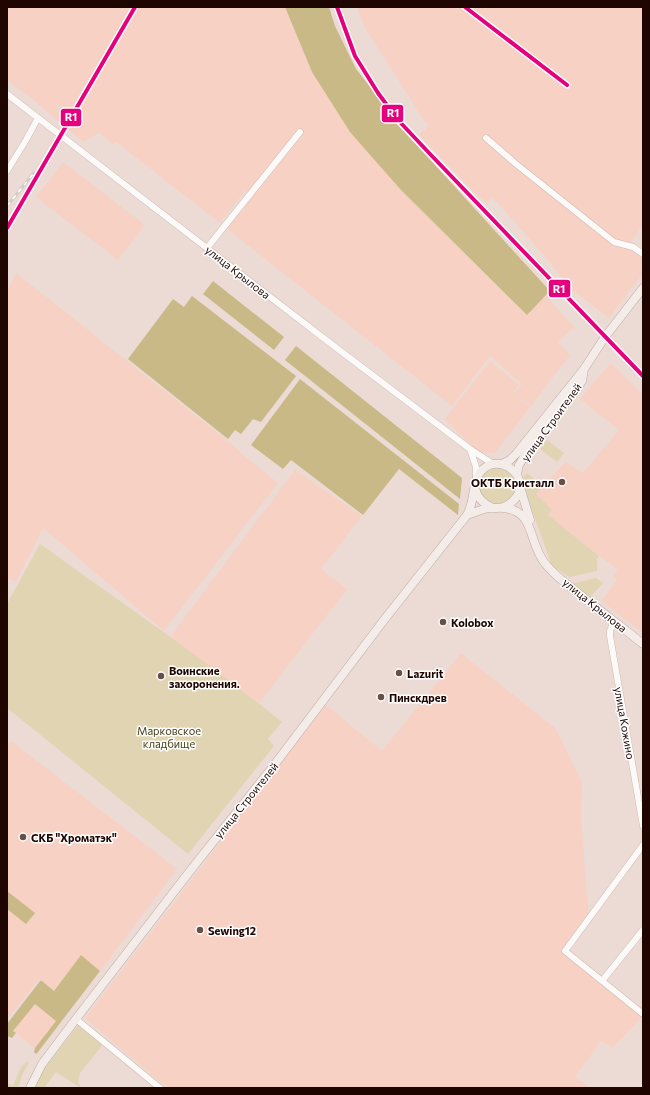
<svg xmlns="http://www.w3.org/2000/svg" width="650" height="1095" viewBox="0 0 650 1095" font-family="Commissioner,sans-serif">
  <rect width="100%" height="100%" fill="#ecdbd4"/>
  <path fill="#f6d1c4" d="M7,7H285L312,72L527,315L546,296L574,327L558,342L570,355L531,406L514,394L522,384L490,356L452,406L227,229L253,197L215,166L245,191L220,223L116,142L113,144L99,133L83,142L32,99L7,80Z
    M357,7H643V224L628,247L643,257V273L609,318L569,287L544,255L493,198L487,203L478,196L419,135L429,126L423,119L364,26Z
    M63,162L145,225L118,260L36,197Z
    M16,273L234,446L241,453L278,483L164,631L43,528L16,582L7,578V291Z
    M490,361L519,385L513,393L530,407L495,453L478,452L445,419Z
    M611,363L643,395V633L602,601L617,580L613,576L618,570L547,515L535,494L566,462L583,473L619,430L580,399Z
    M295,470L362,516L321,569L347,589L259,703L170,637Z
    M461,653L556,729L582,783L581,818L589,920L564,954L642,1017L612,1048L601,1041L575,1077L590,1088H168L85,1018L326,705L382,751Z
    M11,741L177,869L100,971L81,955L54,991L39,979L7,1019V744H8Z
    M35,1004L56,1021L35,1048L13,1031Z"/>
  <path fill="#e1d4b2" d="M547,440L564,453L557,462L540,449Z
    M495,467C518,471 522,485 508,502L491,505L479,494L478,489L479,479L486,471Z
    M527,473L543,486L536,494L552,510L548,515L599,556L597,559V571L569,577L552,566L528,499L523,477Z
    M40,544C121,602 204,659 282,722L268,739L274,746L188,854L7,708V604Z
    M596,578L603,583L589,598L571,584Z
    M79,1024L101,1042V1047L80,1073L78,1082L81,1088L56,1072L44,1088H33L44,1069Z
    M28,1061L29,1063L23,1073L18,1088H7V1084L13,1086C17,1077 19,1066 28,1061Z"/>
  <path fill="#c9b987" d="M285,7H329L335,26L356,69L385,106L392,118L550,291L527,315L401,190L350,132L312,72Z
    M213,281L284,337L274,350L203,294Z
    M192,296L296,376L261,422L253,419L241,434L235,430L228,439L128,359L173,299L184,307Z
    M296,346L462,478L460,499L285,360Z
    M300,379L459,504L458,515L399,469L363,515L291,460L283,469L251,445Z
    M7,891L35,913L26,924L7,909Z
    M81,955L100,971L38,1052L36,1054L34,1052L35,1048L56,1021L35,1004L13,1031L16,1033L12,1038L7,1036V1024L40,981H42L54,991Z"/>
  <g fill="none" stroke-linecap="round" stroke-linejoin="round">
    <g stroke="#cfb9b0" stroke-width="7">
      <path id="minor" d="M7,94L326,340L470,449L490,462L496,464
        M486,138L516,164L614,242L633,247L643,254
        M7,171L26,140L38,118
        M207,248L300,132
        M470,449L476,467V479
        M614,621L610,631V636L643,826
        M643,845L565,951L643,1014
        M602,981L643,930
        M76,1019L160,1088"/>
    </g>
    <g stroke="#bca9a2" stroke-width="9">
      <path id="major" d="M502,464L510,460L516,454L584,369L605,337L643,288
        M517,474L519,465L524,457L578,387L582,381L584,369
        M520,487L530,520
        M475,488C477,498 483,504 493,508
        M503,508C535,510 528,541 544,562C553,574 566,584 578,593C599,610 622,627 643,644
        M30,1088L42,1064L76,1019L190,871L275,764L384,620L467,515C469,511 471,506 472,501C474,492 474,481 479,474C497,447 536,479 513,501C505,510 495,507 484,509C478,511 473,513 467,515"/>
    </g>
    <use href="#minor" stroke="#fcfaf9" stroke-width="6"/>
    <use href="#major" stroke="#f4ece9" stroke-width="8"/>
    <g stroke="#d2ccca" stroke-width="3">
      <path id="rail" d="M465,7L567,85
        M7,206L34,173
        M7,228L135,7"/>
    </g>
    <use href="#rail" stroke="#fff" stroke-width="1.5" stroke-dasharray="4.5" stroke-linecap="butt"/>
    <g stroke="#fff" stroke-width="7">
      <path id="rail-1" d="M337,7L355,56L378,93L398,120L431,155L643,376
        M465,7L567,85
        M7,228L135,7"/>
    </g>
    <use href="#rail-1" stroke="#e5007d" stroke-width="4"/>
  </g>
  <g fill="#67504a" stroke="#fff" stroke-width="1.5">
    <circle cx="562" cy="482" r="4"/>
    <circle cx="443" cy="622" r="4"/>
    <circle cx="399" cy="673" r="4"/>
    <circle cx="161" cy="676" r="4"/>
    <circle cx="381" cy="697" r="4"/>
    <circle cx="23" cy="837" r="4"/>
    <circle cx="200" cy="930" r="4"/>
  </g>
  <g text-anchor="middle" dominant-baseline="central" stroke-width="3" stroke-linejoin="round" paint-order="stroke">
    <g font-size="11" fill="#1f0500" stroke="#fff">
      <text transform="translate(238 272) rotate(38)">улица Крылова</text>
      <text transform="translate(551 422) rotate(-54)">улица Строителей</text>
      <text transform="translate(595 605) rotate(39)">улица Крылова</text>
      <text transform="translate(625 723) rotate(80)">улица Кожино</text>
      <text transform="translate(246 800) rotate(-51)">улица Строителей</text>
    </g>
    <g font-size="11" font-weight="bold" fill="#1f0500" stroke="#fff" text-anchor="start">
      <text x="554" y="482" text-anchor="end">ОКТБ Кристалл</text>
      <text x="451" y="622">Kolobox</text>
      <text x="169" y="670">Воинские<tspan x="169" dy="13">захоронения.</tspan></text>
      <text x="407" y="673">Lazurit</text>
      <text x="389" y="697">Пинскдрев</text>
      <text x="31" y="837">СКБ "Хроматэк"</text>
      <text x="208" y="930">Sewing12</text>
    </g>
    <g font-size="11" fill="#433d18" stroke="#fff">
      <text x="169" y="730">Марковское<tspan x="169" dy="13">кладбище</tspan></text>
    </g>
  </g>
  <g stroke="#fff" stroke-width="1.5">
    <rect x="381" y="104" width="23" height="19" rx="4" fill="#e5007d"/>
    <rect x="60" y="108" width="22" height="19" rx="4" fill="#e5007d"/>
    <rect x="548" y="279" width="23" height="19" rx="4" fill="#e5007d"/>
  </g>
  <g font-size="11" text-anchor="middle" font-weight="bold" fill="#fff">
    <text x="393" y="117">R1</text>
    <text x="71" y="121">R1</text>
    <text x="559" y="293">R1</text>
  </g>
  <rect width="650" height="1095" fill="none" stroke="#1f0500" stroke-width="16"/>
</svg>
